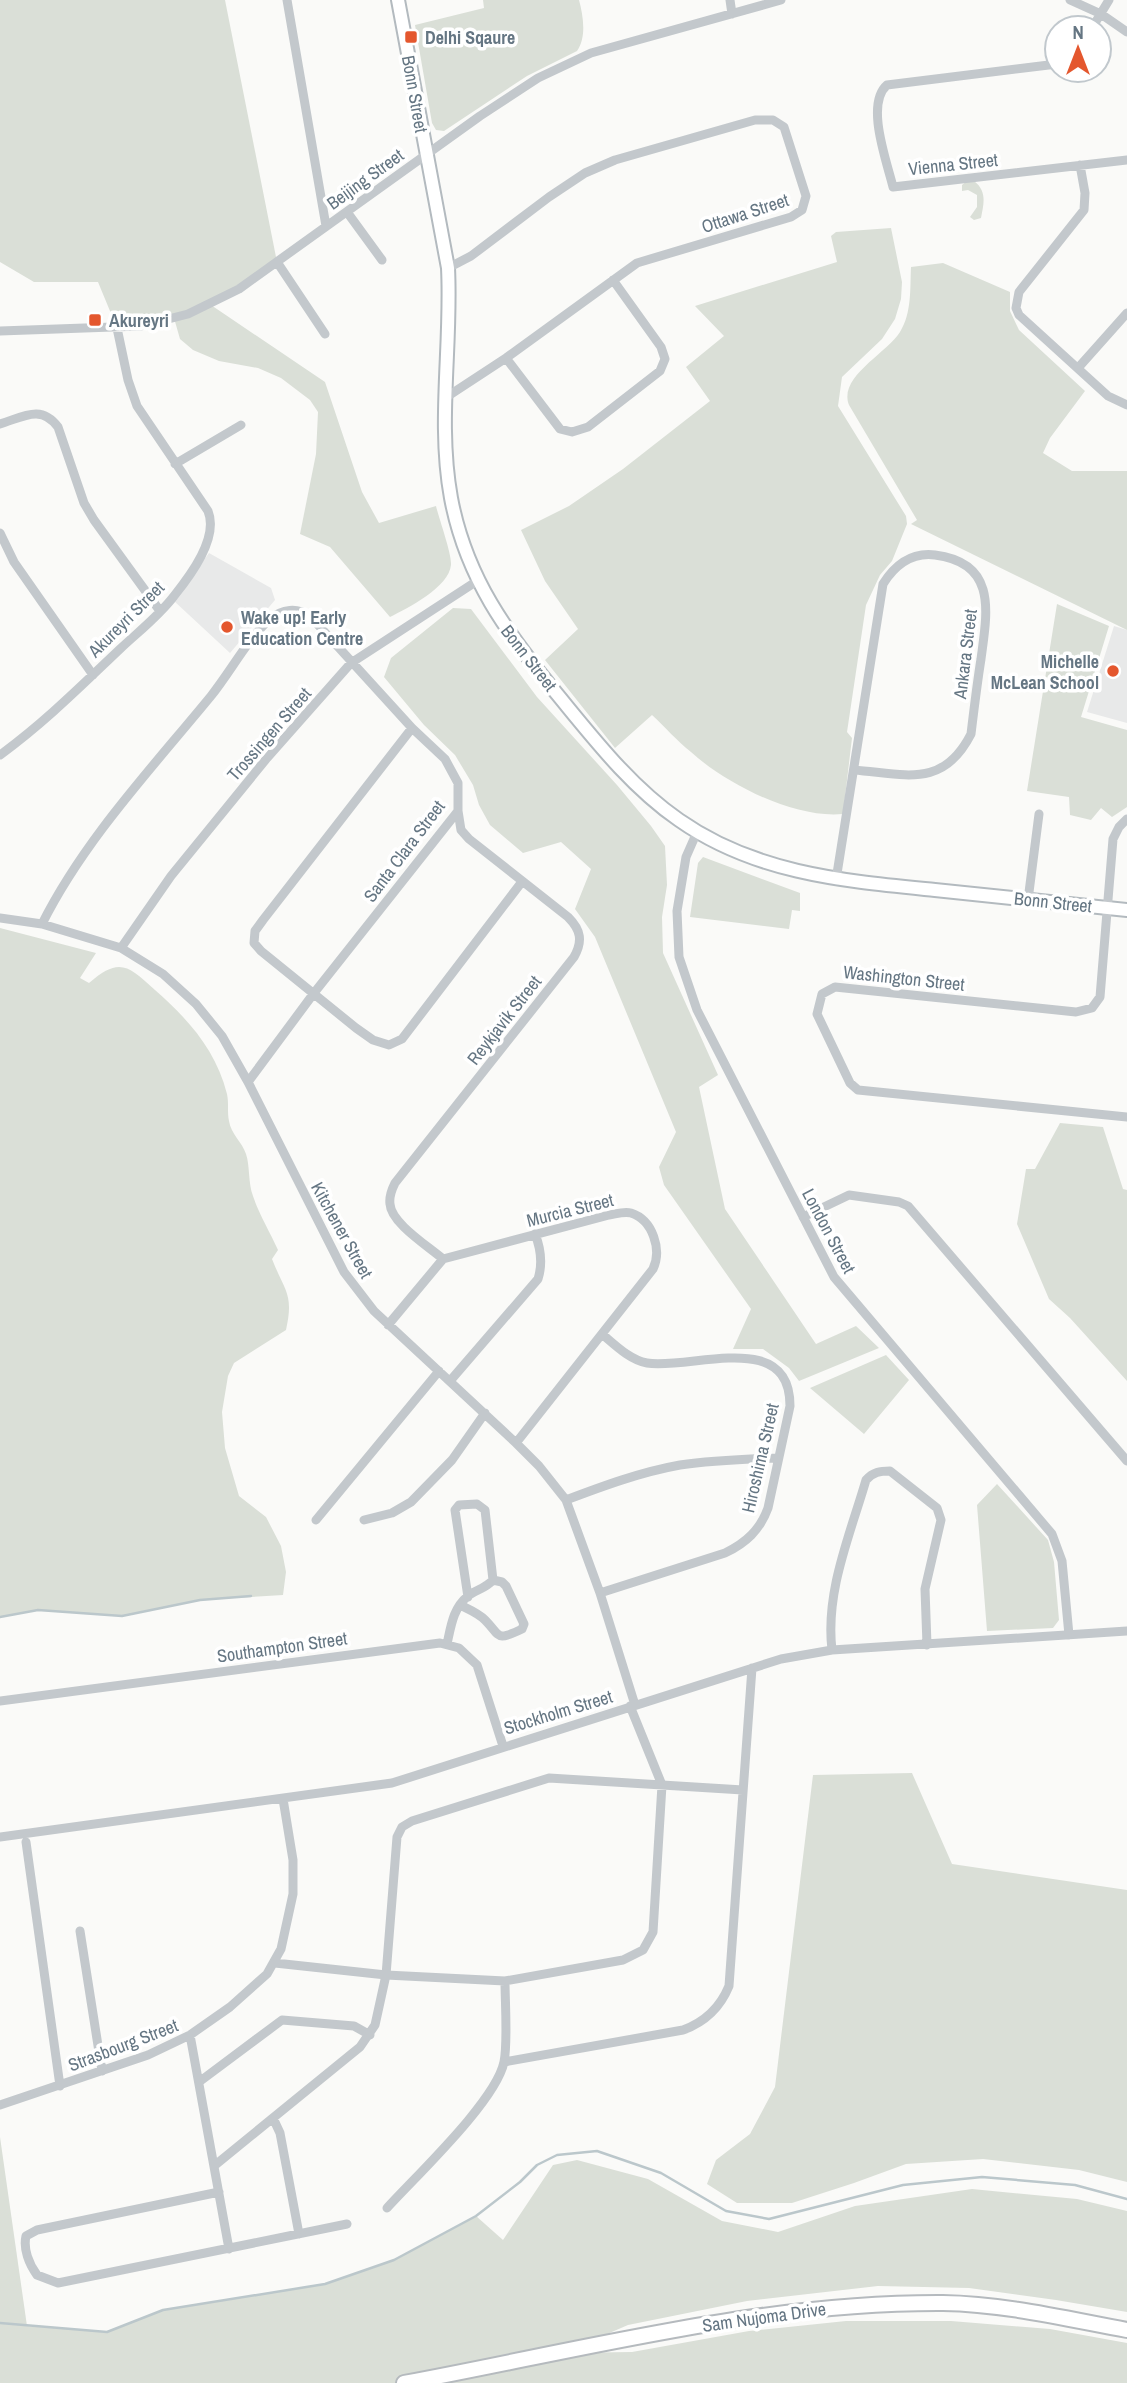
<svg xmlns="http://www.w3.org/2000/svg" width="1127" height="2383" viewBox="0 0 1127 2383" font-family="'Archivo Narrow',sans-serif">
  <rect width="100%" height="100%" fill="#fafaf8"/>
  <path fill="#e8e9e9" d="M209,553L271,588L275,600L230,653L174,601Z
    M1114,626L1127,630V723L1087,712Z"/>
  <path fill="#dadfd7" d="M0,0H225L277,262L211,305L325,382L362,492L379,523L436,506C439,519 452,554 451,565C449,587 408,608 390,617L330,547L300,534L316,454L318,412L310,400L281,378L258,368L219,361L193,350L180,339L174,318L117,328L98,282H34L0,262Z
    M483,0H579C583,15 587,37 577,51L527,76L444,131L436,130L432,123L415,25L484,8Z
    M967,181H974C987,191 984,203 981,218L974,220L970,217L977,207V195L968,190L962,191V185Z
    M891,228L902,282L901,299L895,319L882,339L842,377L838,406L906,516L907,524L892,561L880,575L866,605L847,732L852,738L843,814C795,819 726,784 691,752C677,741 665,727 652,715L615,748L545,660L578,629L545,581L521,530L569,506L623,469L710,401L686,367L724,336L695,306L837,262L831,236L836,232Z
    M943,263L1010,292V311L1019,330L1085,391L1050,438L1043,453L1072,471H1127V630L911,524L917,520L849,405C838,377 886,354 900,332C912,313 910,288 911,267Z
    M1057,604L1109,626L1081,717L1127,730V807L1112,817L1101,808L1091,820L1070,815L1069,797L1027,791Z
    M453,608L471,609L537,697L617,785L651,826L665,846L667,885L662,917L663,953L718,1075L699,1087L725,1209L816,1344L856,1326L879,1348L799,1381L789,1368L763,1349H733L751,1309L664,1185L659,1167L676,1132L595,937L575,909L591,869L561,842L523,853L490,825L479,805L473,785L455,755L424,725L384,677L391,658Z
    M703,857L800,893V911L792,910L789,929L690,917L698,863Z
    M0,928L96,953L80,978L89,983C119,957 128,965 155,990C188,1019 216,1050 227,1094C229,1103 227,1112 229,1121C231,1134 242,1142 246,1154C250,1165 248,1183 253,1196C259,1214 270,1232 278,1250L272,1259C285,1292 294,1294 286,1330L234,1363L228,1376L222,1412L225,1448L239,1496L266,1517L281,1546L286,1572L283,1595L200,1600L122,1616L38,1610L0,1617Z
    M1060,1123L1103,1127L1123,1189L1127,1190V1381L1070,1318L1049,1299L1017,1224L1026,1169H1035Z
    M886,1355L909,1380L864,1434L810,1388Z
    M997,1484L1048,1540L1054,1562L1059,1620L1053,1628L987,1631L977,1505Z
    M912,1773L952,1864L1127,1890V2182L1079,2170L983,2159L906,2164L854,2183L792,2203H737L707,2184L716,2160L750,2134L775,2087L813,1775Z
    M0,2137L27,2326L107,2332L163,2310L325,2284L394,2260L476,2216L503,2240L553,2165L577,2160L648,2179L722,2221L778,2232L855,2206L972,2189L1077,2199L1127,2211V2312L1056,2300L969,2288L878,2286L747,2301L628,2325L563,2353L632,2352L749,2331L846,2321H951L1050,2329L1127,2343V2383H0Z"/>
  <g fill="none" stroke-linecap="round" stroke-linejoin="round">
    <path stroke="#bbc7cb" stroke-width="2.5" d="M0,1617L38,1610L122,1616L200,1600L251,1596
      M0,2323L107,2332L163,2310L325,2284L394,2260L476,2216L520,2182L537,2165L557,2155L597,2151L661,2173L726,2211L769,2219L903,2185L982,2177L1075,2185L1127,2199"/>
    <g stroke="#b3babf" stroke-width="16">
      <path id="secondary" d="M398,0L448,268C452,345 437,422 451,498C466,578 507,633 557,694C594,739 631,787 679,820C756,874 845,881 935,890C999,897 1063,903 1127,910"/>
    </g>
    <g stroke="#b5babe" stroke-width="18">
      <path id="primary" d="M404,2383C582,2350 761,2302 943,2303C1005,2304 1067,2319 1127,2330"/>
    </g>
    <path stroke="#c3c8cc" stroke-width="9" d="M287,0L326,226
      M730,0L732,14
      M1070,0L1101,14L1127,32
      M1092,28L1109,0
      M1057,64L887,85C865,104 887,162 893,187L1127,160
      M1080,165L1085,193L1084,210L1019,292L1016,308L1019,315L1108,396L1127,405
      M347,212L382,260
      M277,262L325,334
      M0,331L141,326L188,314L239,289L480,116L538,78L591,53L781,0
      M506,358L560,429L572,432L588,427L660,371L665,359L661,347L613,280
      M1078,368L1127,313
      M445,398L506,358L637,263L791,217L802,210L806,196L784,127L773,120H755L615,160L585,173L549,197L471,256L448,268
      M0,424C23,417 41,404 58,427L84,503L94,520L160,611
      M175,464L241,425
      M0,533L14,562L93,675
      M412,728L263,920L255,931L254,943L261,951L356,1028L373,1040L389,1045L402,1039L521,883
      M0,755C44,723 81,686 120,649C138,632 159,616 174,596C190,576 219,538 208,511L137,406L128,380L117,328
      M1127,819L1119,827L1113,839L1100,997L1092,1008L1076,1012L835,987L822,994L817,1014L850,1083L858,1090L1127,1117
      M697,832L686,857L677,911L679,957L697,1010L834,1277L1052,1534L1062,1561L1069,1635
      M836,880L883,584C895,565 911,552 935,555C998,563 987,613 981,659C977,684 974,709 971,734C943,789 905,774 854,770
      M1028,900L1039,814
      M0,918L42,924L121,948L163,974L196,1004L222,1036L248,1082L344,1272L374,1311L516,1443L539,1466L566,1500L600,1593L635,1705
      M42,924C84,840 152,768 211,696C231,671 247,640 270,619C282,609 297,607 310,616L412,728L445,759L458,783V811L314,993L248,1082
      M121,948L171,876L267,758L351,663L477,581
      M803,1217L849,1195L899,1202L908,1206L1127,1461
      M443,1259C428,1246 391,1223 390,1204C389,1197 392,1189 395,1183L574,957C583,941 581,930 568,917L469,839L461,830L458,811
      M388,1325L443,1259L609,1215C616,1214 624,1211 631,1213C653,1220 662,1250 653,1269L516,1443
      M450,1381L538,1279C543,1263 541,1249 535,1234
      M566,1500C603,1486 641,1472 680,1465C712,1460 745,1459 778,1458
      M316,1520L439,1371
      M364,1520L392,1513L411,1502L452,1460L485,1413
      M600,1593L725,1553C746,1543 760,1530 768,1508L790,1406C790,1328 692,1370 647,1363C630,1360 615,1345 602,1334
      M460,1605C468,1609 478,1613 485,1620C501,1636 495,1642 522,1629L524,1624L506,1586L502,1582L493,1580
      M447,1644C451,1626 453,1608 468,1596C476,1590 486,1588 493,1580L485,1510L477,1504L459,1505L455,1510L468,1597
      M832,1650C825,1592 850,1535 866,1480C873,1472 880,1471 890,1471L937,1508L941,1520L925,1589L927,1645
      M0,1701L440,1643L459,1648L477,1665L503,1746
      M0,1837L392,1783L781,1659L832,1650L1127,1631
      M26,1842L60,2086
      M80,1931L102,2071
      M275,1963L386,1975L505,1981L623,1960L643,1950L653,1932L662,1785L630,1706
      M190,2035L229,2249
      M504,2062L683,2030C705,2022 720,2008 729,1986L752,1668
      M199,2082L282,2020L354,2026L370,2035
      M0,2105L148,2055L190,2035L230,2007L267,1974L281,1949L293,1894V1860L283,1799
      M273,2118L280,2133L299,2234
      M214,2166L360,2047L375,2025L386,1975L397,1837L402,1827L412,1821L549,1778L743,1790
      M219,2192L37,2230L26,2236C23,2249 29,2264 37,2275L58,2283L347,2224
      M387,2208C416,2176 496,2101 504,2062C508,2042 505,2003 505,1981"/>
    <use href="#secondary" stroke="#fff" stroke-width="12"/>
    <use href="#primary" stroke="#fff" stroke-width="14"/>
  </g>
  <g fill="#e4572e" stroke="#fff" stroke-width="2.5">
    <rect x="404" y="30" width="14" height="14" rx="3.5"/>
    <rect x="88" y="313" width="14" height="14" rx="3.5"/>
    <circle cx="227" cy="627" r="7"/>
    <circle cx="1113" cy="671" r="7"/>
  </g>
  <g text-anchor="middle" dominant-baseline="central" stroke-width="7" stroke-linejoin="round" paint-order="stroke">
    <g font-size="18" font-weight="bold" fill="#657683" stroke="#fff" text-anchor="start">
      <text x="425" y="37">Delhi Sqaure</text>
      <text x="109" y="320">Akureyri</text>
      <text x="241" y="617">Wake up! Early<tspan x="241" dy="21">Education Centre</tspan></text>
      <text x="1099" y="661" text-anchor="end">Michelle<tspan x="1099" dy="21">McLean School</tspan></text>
    </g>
    <g font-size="18" fill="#657683" stroke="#fff">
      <text transform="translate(415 94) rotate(80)">Bonn Street</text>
      <text transform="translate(953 164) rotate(-6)">Vienna Street</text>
      <text transform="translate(365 179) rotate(-36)">Beijing Street</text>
      <text transform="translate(745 213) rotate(-18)">Ottawa Street</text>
      <text transform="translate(126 619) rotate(-45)">Akureyri Street</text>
      <text transform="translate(965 654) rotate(-83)">Ankara Street</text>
      <text transform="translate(529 658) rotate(52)">Bonn Street</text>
      <text transform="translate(269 734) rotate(-49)">Trossingen Street</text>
      <text transform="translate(404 851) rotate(-53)">Santa Clara Street</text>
      <text transform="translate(1053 902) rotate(6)">Bonn Street</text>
      <text transform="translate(904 978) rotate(6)">Washington Street</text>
      <text transform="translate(504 1020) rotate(-52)">Reykjavik Street</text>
      <text transform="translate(570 1210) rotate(-14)">Murcia Street</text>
      <text transform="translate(342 1230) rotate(61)">Kitchener Street</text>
      <text transform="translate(829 1231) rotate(62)">London Street</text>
      <text transform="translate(760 1458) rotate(-77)">Hiroshima Street</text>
      <text transform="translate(282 1647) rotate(-8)">Southampton Street</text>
      <text transform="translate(558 1712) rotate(-17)">Stockholm Street</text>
      <text transform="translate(123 2045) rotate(-21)">Strasbourg Street</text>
      <text transform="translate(764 2317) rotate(-8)">Sam Nujoma Drive</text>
    </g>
  </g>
  <g transform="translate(1078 49)"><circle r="33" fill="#ffffff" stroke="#c1c8cd" stroke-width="2"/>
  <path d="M0-5L12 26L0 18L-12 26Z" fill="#e4572e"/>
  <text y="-10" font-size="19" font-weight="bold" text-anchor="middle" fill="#657683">N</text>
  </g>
</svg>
